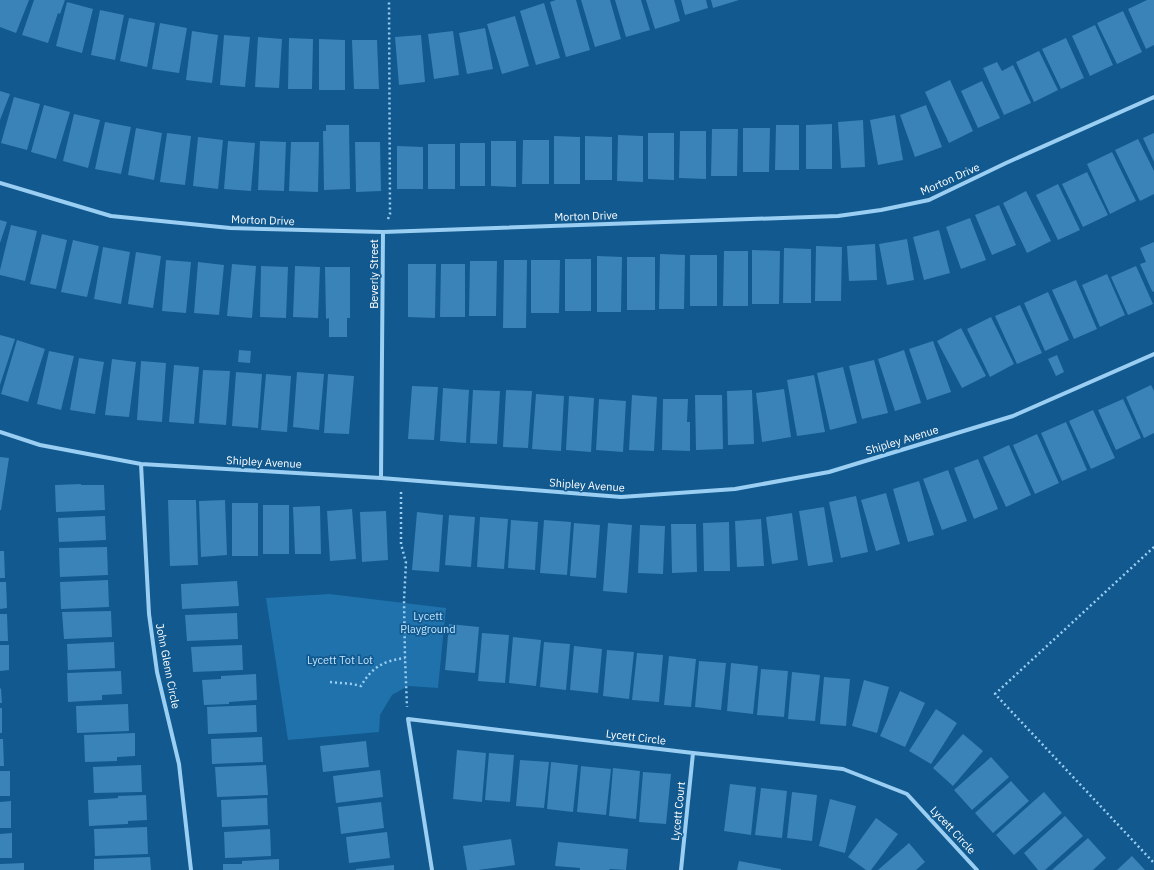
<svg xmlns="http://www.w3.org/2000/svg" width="1154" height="870" viewBox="0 0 1154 870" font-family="'IBM Plex Sans',sans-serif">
  <rect width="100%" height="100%" fill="#11598e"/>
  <path fill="#1f72ac" d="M329,594L446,608L438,688L408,686L392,695L380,715L379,732L288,740L266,598Z"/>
  <path fill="#3983b8" d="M0,0H29L16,33L0,27Z
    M34,0H65L60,14L58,13L48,43L22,35Z
    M556,0H576L590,50L566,57L550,2Z
    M581,0H610L621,39L595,47Z
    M615,0H641L650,30L626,37Z
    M646,0H674L680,21L655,29Z
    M681,0H706L708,8L685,15Z
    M711,0H739L713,8Z
    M1147,0H1154V45L1146,49L1128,9Z
    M67,2L93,9L82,53L56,46Z
    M544,3L560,58L536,65L520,11Z
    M100,10L124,15L115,60L91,55Z
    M1123,11L1142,52L1117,64L1097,23Z
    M515,16L529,66L502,74L487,24Z
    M129,18L155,23L147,67L120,61Z
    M160,23L187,28L179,73L152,69Z
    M1095,25L1113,65L1090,76L1072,36Z
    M485,28L493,69L467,74L459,33Z
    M192,31L218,35L212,83L186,80Z
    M453,31L459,75L434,79L428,34Z
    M224,35L250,37L245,87L220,85Z
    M421,35L425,82L399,85L395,37Z
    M258,37L282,39L279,88L255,87Z
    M289,38L313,39L312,89H288Z
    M1066,38L1084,78L1061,89L1042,49Z
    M319,39L345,40V90H319Z
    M352,40H377L379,89H354Z
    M1039,51L1058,90L1034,102L1016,62Z
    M997,62L1002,71L1013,65L1031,103L1004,115L983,68Z
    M950,80L973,131L949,143L925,92Z
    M982,81L1000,118L978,128L961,91Z
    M0,91L10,94L0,120Z
    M14,97L40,104L27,150L1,143Z
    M44,105L70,112L56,159L31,152Z
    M926,105L942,147L915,157L900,115Z
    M74,114L100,120L88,168L63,161Z
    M895,115L903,160L878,165L870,120Z
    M863,120L865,167L841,168L838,122Z
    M105,122L131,127L121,174L95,169Z
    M832,124V169H806V125Z
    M326,125H349L350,189L324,190L323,131H326Z
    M776,125H799V170H775Z
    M136,128L162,133L154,180L128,175Z
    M743,128H770L769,172H743Z
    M712,129H738L737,176H711Z
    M680,131H706V179L679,178Z
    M167,133L191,136L185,185L160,182Z
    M648,133H674V180L648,179Z
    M1154,133V162L1143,138Z
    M618,135L643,136V182L617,181Z
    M554,136L580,137V184H554Z
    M585,136L612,137V180H585Z
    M198,137L223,140L218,189L193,186Z
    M1138,139L1154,171V194L1140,201L1115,150Z
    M523,140H549V184H522Z
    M228,141L255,143L251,191L224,189Z
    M260,141L286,142L284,191L258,190Z
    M491,141H516V187L491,186Z
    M291,142H319L318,192L289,191Z
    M355,142H380L381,191L356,192Z
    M460,143H485V186H460Z
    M428,144H455V189H428Z
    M397,146L423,147V189H397Z
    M1112,152L1136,201L1110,214L1087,164Z
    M1087,172L1108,215L1083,227L1062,184Z
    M1058,184L1080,230L1058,240L1036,195Z
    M1026,191L1051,241L1027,253L1003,203Z
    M999,205L1016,245L992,255L975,215Z
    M970,218L986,260L961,269L946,227Z
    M0,220L7,222L0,243Z
    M11,225L37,231L25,281L0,275V270Z
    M939,230L950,273L924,280L913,237Z
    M42,234L67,240L56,289L30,284Z
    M907,239L914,280L887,285L879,244Z
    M73,240L99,246L87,297L61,292Z
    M1154,242V292L1152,291L1140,264L1146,262L1140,248Z
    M875,244L877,280L849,281L847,246Z
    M816,246L842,247L841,301H815Z
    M103,247L130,252L121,304L94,299Z
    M784,248L811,249V303H783Z
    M752,250L780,251L779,304H752Z
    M724,251H748V306H723Z
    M136,252L161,256L153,308L128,304Z
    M660,254L685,255L684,309H659Z
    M690,255H717V306H690Z
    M597,256L622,257L621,312H597Z
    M627,257H655V310H627Z
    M565,259H591V311H565Z
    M166,260L191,262L186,313L162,311Z
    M504,260H527L526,328H503Z
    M531,260H560L559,313H531Z
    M470,261H497L496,316H469Z
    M198,262L224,265L219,315L194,313Z
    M232,264L256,266L252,318L227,316Z
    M408,264H436L435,318L408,317Z
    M441,264H465V317H440Z
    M261,266L288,267L286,318L260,317Z
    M295,266L320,267L318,318L293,317Z
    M1136,266L1153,304L1128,315L1111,277Z
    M325,267H350V318H347V337H329V318L326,319Z
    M1107,274L1125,315L1100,327L1082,285Z
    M1076,280L1097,329L1074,339L1052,290Z
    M1048,292L1069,340L1045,351L1024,303Z
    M1020,305L1042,353L1017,364L995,316Z
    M991,317L1014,364L990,377L967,329Z
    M961,328L986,376L962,388L937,341Z
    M0,335L15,339L0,385Z
    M17,340L45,349L28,402L1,394Z
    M933,341L951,392L927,400L909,349Z
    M239,350L251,351L250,363L238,362Z
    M904,350L921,403L895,411L878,359Z
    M49,351L74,356L61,410L37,404Z
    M1057,355L1064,372L1056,376L1048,359Z
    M79,358L104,362L95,414L70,410Z
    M112,359L136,362L129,417L105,415Z
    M874,360L888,413L862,419L849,366Z
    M141,361L166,363L162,422L137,420Z
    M174,365L199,367L194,424L169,422Z
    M843,367L857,423L830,430L817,373Z
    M203,370L230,371L226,425L199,423Z
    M236,372L262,374L258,428L232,426Z
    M297,372L324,374L319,430L293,427Z
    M266,374L291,376L287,432L261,430Z
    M328,374L354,376L349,434L324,433Z
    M814,375L825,432L797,436L787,380Z
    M1151,385L1154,391V433L1144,438L1126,397Z
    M412,386L438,387L434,440L408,439Z
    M443,388L469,390L466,443L440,441Z
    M784,389L791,437L762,442L756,393Z
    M473,390L500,391L497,444L470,443Z
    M506,390L532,391L528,448L503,447Z
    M752,390L754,444L728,445L727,391Z
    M536,394L564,396L561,451L532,449Z
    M632,395L657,397L654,451L629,450Z
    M695,395H722L723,449L696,450Z
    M569,396L594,398L591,452L566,450Z
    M599,399L626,401L623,452L596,450Z
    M663,399H688L687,422H690V451L662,450Z
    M1123,399L1141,438L1116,450L1098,410Z
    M1093,410L1115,458L1091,469L1069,421Z
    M1066,422L1087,470L1062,481L1041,433Z
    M1037,434L1059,483L1035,494L1013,445Z
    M1009,445L1031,495L1006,507L983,457Z
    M0,457L9,458L1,510H0Z
    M978,459L998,509L974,519L954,468Z
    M948,470L967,521L942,530L923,479Z
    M919,481L934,535L908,542L893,489Z
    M81,484V485H104L105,510L56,512L55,485Z
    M886,493L900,544L876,551L861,500Z
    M856,496L868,552L841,558L829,502Z
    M168,500H196L198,565L170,566Z
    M225,500L227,555L201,557L199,501Z
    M232,503H258V556H232Z
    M263,505H289V554H263Z
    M320,506L321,554H295L293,507Z
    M824,507L833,562L808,566L799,511Z
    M352,509L356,559L330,561L327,511Z
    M386,511L388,560L362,562L360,512Z
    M417,512L443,515L439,572L412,570Z
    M792,513L798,560L772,564L766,517Z
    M449,515L475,517L471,567L445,565Z
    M105,516L106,540L59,542L58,518Z
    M480,517L508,519L504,569L477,567Z
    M761,519L764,566L737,567L735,521Z
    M511,520L538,522L535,570L508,568Z
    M544,520L571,522L567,575L540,573Z
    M729,522L730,571H704L703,523Z
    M574,523L600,525L596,578L570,576Z
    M608,523L632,525L627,593L603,591Z
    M671,524H696L697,572L672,573Z
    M640,525L665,526L663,574L638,573Z
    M107,547L108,575L60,577L59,548Z
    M0,551H4L5,578H0Z
    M108,580L109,607L61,609L60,582Z
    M237,581L239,606L182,609L181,584Z
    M0,582H6L7,608L0,609Z
    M111,611L112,637L64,639L62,612Z
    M237,613L238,639L187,641L185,615Z
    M0,614H7L8,641H0Z
    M449,624L479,627L475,673L445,670Z
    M482,633L509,635L505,683L478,681Z
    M513,637L541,640L536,686L509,683Z
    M114,642L115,668L68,670L67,644Z
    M544,642L570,644L566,690L540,687Z
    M0,645H9V670L0,671Z
    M242,645L243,670L193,672L191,647Z
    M574,646L602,649L598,693L570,690Z
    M607,650L634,652L629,699L603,696Z
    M637,653L663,655L659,702L632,700Z
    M669,656L696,659L691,707L664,705Z
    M699,661L726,663L721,710L695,707Z
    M731,663L758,666L753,714L727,711Z
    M761,669L788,671L784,717L757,715Z
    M121,671L122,694L102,695V700L68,702L67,673Z
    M792,672L820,675L815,721L788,719Z
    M256,674L257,700L229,702V704L204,705L202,680L221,679V676Z
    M824,677L850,679L846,726L820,724Z
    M864,680L889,687L877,733L852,726Z
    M1,688L2,703H0V689Z
    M900,691L925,703L905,747L880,736Z
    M128,704L129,731L77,733L76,706Z
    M256,705L257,732L208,734L207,707Z
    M0,708H2V733H0Z
    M936,709L957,723L931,764L909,751Z
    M135,733V756L117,757V761L85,762L84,735Z
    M963,734L983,751L953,786L933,768Z
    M262,737L263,762L212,764L211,739Z
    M0,739H3L4,766H0Z
    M366,741L369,767L323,772L320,746Z
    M457,750L486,753L482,802L453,799Z
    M489,753L514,755L510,802L485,800Z
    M991,757L1009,777L972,810L954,790Z
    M520,760L549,762L544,808L516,806Z
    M551,762L578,765L573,812L547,809Z
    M141,765L142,792L94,793L93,767Z
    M266,765L268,795L217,797L215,767Z
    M581,766L611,769L606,815L577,812Z
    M613,768L640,771L636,819L609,816Z
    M380,770L383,797L336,803L333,776Z
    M0,771H10V796H0Z
    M643,772L671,774L666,824L639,822Z
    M1011,781L1029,801L993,833L975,813Z
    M730,784L756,787L751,835L724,831Z
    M761,788L787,791L782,838L755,835Z
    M792,792L817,795L812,841L787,838Z
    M1044,792L1062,813L1014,855L996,835Z
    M146,795L147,820L128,821V824L89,826L88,800L118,798V796Z
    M267,798L268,825L222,827L221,800Z
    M830,799L856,806L845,853L819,846Z
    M11,801V828H0V802Z
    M381,802L384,828L341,834L338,807Z
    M1065,816L1083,836L1045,870H1038L1024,853Z
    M876,818L898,834L871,870H866L848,857Z
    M147,827L148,854L95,856L94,829Z
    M270,829L271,856L225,858L224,832Z
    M387,832L390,858L349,863L346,837Z
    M12,833V858H0V834Z
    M1088,838L1106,858L1093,870H1052Z
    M511,839L515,865L478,870H467L463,846Z
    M558,842L628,849L626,870L610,869L609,870H580V868L555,866Z
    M909,843L925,862L916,870H878Z
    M1132,856L1145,870H1117Z
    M150,857L151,870H94V859Z
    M279,859V870H223V864H242V861Z
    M739,861L781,869V870H737Z
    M24,863V870H0V864Z
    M394,865V870H356V869Z"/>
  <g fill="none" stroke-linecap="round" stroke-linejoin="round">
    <path stroke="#9acef2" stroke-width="2.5" stroke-dasharray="2 3" stroke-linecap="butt" d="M388,219L390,214L389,0
      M401,492V544L406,563L404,600L405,658L407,707
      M1154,547L995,694L1154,863
      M330,682L352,684L361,686C372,667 383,661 405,658"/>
    <path stroke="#9acef2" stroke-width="4" d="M0,183L111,216L230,228L383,232L838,216L881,210L929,200L1006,163L1154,97
      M0,432L40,445L141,464L381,478L621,497L735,489L829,472L1013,416L1154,354
      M141,464L149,614L157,672L179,764L191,870
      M381,478L383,232
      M432,870L408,719L693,753L843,769L907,794L977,870
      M681,870L693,753"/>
  </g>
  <g text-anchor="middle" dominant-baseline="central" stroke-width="3.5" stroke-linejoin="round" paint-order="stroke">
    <g font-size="11" fill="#fff" stroke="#11598e">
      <text transform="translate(950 179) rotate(-24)">Morton Drive</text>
      <text transform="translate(586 216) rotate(-2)">Morton Drive</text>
      <text transform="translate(263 220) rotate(2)">Morton Drive</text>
      <text transform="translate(374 274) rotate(-90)">Beverly Street</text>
      <text transform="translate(902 440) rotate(-17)">Shipley Avenue</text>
      <text transform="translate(264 462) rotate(3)">Shipley Avenue</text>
      <text transform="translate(587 485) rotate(4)">Shipley Avenue</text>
      <text transform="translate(168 666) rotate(79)">John Glenn Circle</text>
      <text transform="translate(636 737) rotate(7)">Lycett Circle</text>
      <text transform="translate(678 811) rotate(-84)">Lycett Court</text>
      <text transform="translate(953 830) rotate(47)">Lycett Circle</text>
    </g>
    <g font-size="11" fill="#c1e4fd" stroke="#11598e">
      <text x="428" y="616">Lycett<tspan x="428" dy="13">Playground</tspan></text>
      <text x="340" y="660">Lycett Tot Lot</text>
    </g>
  </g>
</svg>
